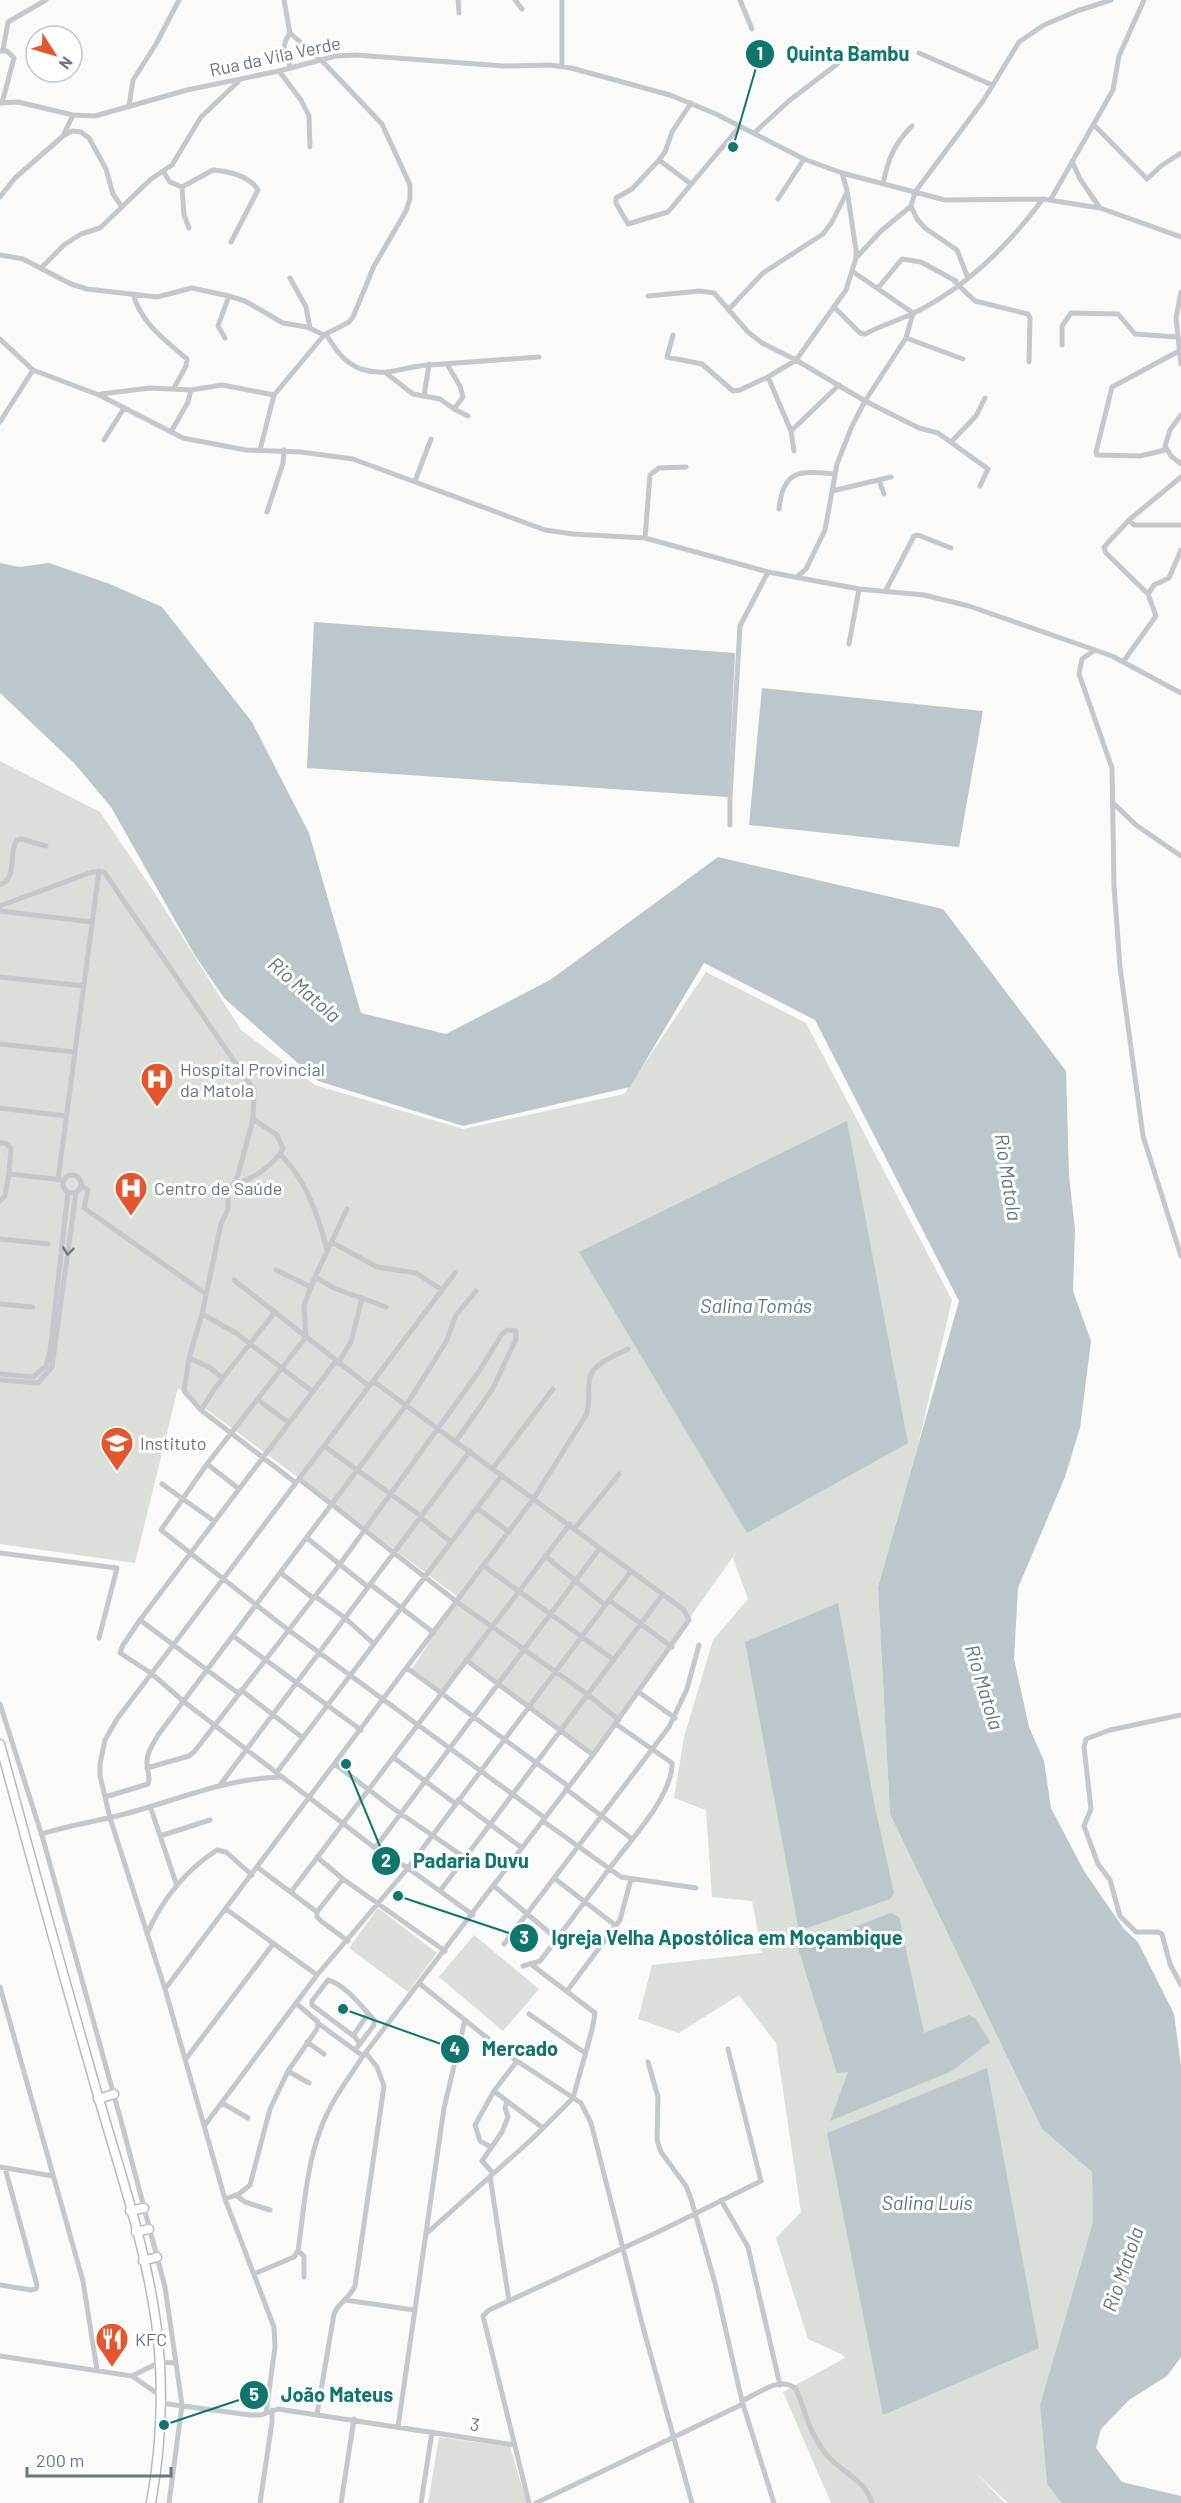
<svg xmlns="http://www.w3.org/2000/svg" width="1181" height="2503" viewBox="0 0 1181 2503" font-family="Barlow,sans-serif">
  <rect width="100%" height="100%" fill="#fafaf8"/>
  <path fill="#dadfd7" d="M0,761L100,812L152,889L241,1030L315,1085L463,1129L624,1094L706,972L806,1023L952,1300L918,1445L878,1587L890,1814L1042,2129L1092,2172L1093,2222L1040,2405L1047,2484L1064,2503H1008L975,2472L1005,2503H831L783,2392L845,2358L841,2354L808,2339L776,2238L801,2212L776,2043L739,1995L679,2033L638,2019L652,1965L762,1953L752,1901L712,1897L706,1810L674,1798L684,1737L713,1640L748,1599L733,1558L737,1551L594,1753L466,1661L441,1691L412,1669L458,1597L178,1388L135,1563L0,1544Z
    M378,1908L437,1953L408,1992L349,1948Z
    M474,1935L539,1989L503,2031L439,1977Z
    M439,2437L510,2447L527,2503H428Z"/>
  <path fill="#bbc7cb" d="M0,563L20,567L49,563L110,584L162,607L252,722L309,833L361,1013L446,1034L550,980L718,857L943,909L1066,1071L1069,1176L1075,1230L1073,1291L1091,1341L1080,1428L1065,1477L1018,1588L1014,1659L1029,1727L1044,1761L1051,1808L1084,1871L1124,1929L1138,1942L1174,2014L1181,2066V2357L1167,2376L1129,2400L1101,2429L1096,2448L1122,2482L1181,2496V2503H1062L1047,2484L1040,2405L1093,2222L1092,2172L1042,2129L890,1814L878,1587L959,1301L815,1020L704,963L630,1087L463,1126L318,1081L224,998L194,954L111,807L74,763L0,693Z
    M314,622L735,653L728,797L307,768Z
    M762,688L983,711L959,847L749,825Z
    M847,1121L908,1443L747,1533L579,1252Z
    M838,1603L874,1802L894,1893L890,1899L799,1931L745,1642Z
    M891,1913L899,1917L924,2033L969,2015L976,2019L990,2042L952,2071L830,2121L848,2072L837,2073L798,1948Z
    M987,2068L1039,2348L883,2415L827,2133Z"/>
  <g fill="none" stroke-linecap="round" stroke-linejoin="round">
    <g stroke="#b5babe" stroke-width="11">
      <path id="primary" d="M0,1744C29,1851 58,1957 89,2064C112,2148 144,2236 156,2322C164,2383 162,2443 151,2503
        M98,2099L114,2094
        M130,2211L144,2208
        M136,2232L149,2229
        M143,2261L157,2257"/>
    </g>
    <path stroke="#c3c8cc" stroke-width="5" d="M458,0L459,13
      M515,0L522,9
      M740,0L752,29
      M290,33C280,47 285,53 291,68
      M3,50L8,22L46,0
      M0,51H7L14,58L2,103
      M919,53L992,85
      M562,66V0
      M279,71L301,100L309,116L310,147
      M0,103L18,102L73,115L95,116L187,90L279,71L336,56L356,55L503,66L550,65L571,68L670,95L716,114L804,159L842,173L945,200L1043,199L1100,208L1181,237
      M691,103L672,132L665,152L659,160L632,189L616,198V203L628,224L668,212L740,126
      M129,106L133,80L156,44L179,0
      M1094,125L1147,179L1161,166L1181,153
      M754,133L790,100L836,65L857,45
      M63,136L72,131L81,132L89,138L106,169L113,194L122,207
      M659,160L691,184
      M1072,161L1080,179L1100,208
      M163,171L170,182L182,187L213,170C228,171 250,176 258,190L231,242
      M883,184C888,159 894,144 912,126
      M182,187L184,215L189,228
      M0,197L15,178L63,136L73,115
      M778,199L804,159
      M1051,199L1113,90L1119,56L1144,0
      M0,255L23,259L71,284L87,289L157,297L192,288L229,296L245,301L283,323L307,327L324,335
      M856,258L881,231L911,206
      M42,267L64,245L81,234L100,228L151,179L172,165L201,117L241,79
      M852,271L913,313
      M290,278L306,307L310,328
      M968,278L957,250L925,228L917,219L911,206L915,192L983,101L1019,42L1044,25L1077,11L1111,0
      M954,281L975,301L1028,314L1030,318L1029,362
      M878,288L902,259L921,262L956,281
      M1181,292L1176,318L1181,364
      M133,294C141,323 165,340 187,359L186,366L174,388
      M648,296L700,291L714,293L748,332L762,343L796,360L865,401L919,428L938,433L988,469L980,486
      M834,307L860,333L865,334C880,326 896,321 912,314C966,288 1008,246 1043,199
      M729,309L763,273L823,234L832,222L847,192
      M326,334C335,349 344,363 361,369C389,378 403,366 429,365C466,362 502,360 539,357
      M673,335L667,357L702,364L733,391L740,390L768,377L796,360L846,290L856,258V250L847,190L842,173
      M225,338L218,326L229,296
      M906,338L963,359
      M0,339L33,370L99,395L183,438L246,450L301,452L353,459L545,530L573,534L645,538L768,572L859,589L924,595L969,606L1112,656L1181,693
      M1062,345V326L1071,313L1118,314L1135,334L1177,337
      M447,364L460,386L463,397L454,409L468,416
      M386,373L413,394L440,399L454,409
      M768,377L791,431L794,451
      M101,394L150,388L191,390L222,385L274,395
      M424,396L429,364
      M1181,415L1170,430L1165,446L1171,456L1181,464
      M0,422L33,370
      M791,431L839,385
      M171,432L188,402L191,390
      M104,440L124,408
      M951,442L976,416L985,398
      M260,450L274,395L324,335L349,322L353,317L374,266L406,211L410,199V185L382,124L326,65L290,33L284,0
      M1165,450L1140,456L1097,455L1096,452L1112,387L1179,351
      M879,480L884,494
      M415,481L431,439
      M832,491L891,477
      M779,509C783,469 800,471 835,474
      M267,512L283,463L284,450
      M1129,520L1134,525H1181
      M645,538L650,475L659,468L686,467
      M798,576L806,569L825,530L837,464L852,426L865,401L906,338L913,313
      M886,590L914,536L918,535L951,548
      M1148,594L1106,553L1104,547L1129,520L1181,477
      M849,644L859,589
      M1095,650L1082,659L1079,674L1112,768L1114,886L1120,967L1143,1136L1181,1256
      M1123,662L1156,616L1148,594L1154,585L1169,578L1181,550
      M1113,803L1136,825L1181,856
      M730,825V797L740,626L768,572
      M0,885C18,878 8,853 17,840L21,839L46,846
      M0,906L92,872H104L254,1090L253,1119L238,1175L228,1195V1209L221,1224L202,1314L189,1358L184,1391L201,1410L296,1483
      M0,911L92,922
      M0,977L84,986
      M0,1044L74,1052
      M0,1108L66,1116
      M0,1143H5L11,1148L9,1174L63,1180
      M280,1154C305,1178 319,1217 327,1250
      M63 1184a9 9 0 1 1 18 0a9 9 0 1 1-18 0Z
      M58,1180L99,871
      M233,1184C252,1181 273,1165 283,1149L277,1135L253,1119
      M81,1185L88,1190L84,1208L206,1294
      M0,1201L5,1196L9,1174
      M347,1209L315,1277L304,1305L306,1337L207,1464L161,1530L287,1629L545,1818
      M0,1239L48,1244
      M333,1243L377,1267L416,1273L442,1290
      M276,1270L311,1287
      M315,1277L334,1288L386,1307
      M234,1280L369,1386
      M0,1304L33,1307
      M202,1314L236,1333L313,1392
      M189,1358L209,1367L223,1378
      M336,1361L140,1620L123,1645L120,1653L151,1673L183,1701L375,1848L408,1868L473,1915
      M338,1363L351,1342L362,1298
      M0,1374L33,1377L46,1366L50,1352L68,1192
      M0,1380L38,1383L52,1367L76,1193
      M257,1399L289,1423
      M201,1410L215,1388L275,1312
      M324,1446L421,1516
      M207,1464L238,1488
      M493,1468L553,1389
      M299,1479L457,1602L587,1694L619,1720
      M162,1484L214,1521
      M477,1508L509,1532
      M420,1517L451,1542
      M575,1528L619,1474
      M307,1538L368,1587
      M0,1553L117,1568L99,1638
      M545,1556L605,1605
      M484,1566L614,1660
      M281,1573L313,1598
      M370,1584L434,1633
      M315,1596L345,1618L374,1644
      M609,1600L672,1647
      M140,1620L238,1693
      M233,1636L361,1730
      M466,1660L593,1755
      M407,1668L568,1786
      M241,1690L303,1738
      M640,1693L675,1718
      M0,1704L43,1839L123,2128L165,2287L182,2405L169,2503
      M1181,1715L1110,1730L1086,1739L1084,1747L1091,1809L1084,1826L1098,1864L1110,1880L1120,1916L1136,1932H1158L1162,1934L1170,1964L1181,1985
      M394,1758L456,1804
      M335,1764L394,1809L464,1857
      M147,1768L189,1756L194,1752L340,1564L480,1370L502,1334L508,1330L516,1331V1339L492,1390L456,1441
      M277,1772L502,1475
      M220,1785L470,1451
      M566,1789L632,1839
      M105,1797L148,1784C151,1777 147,1772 147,1764C146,1753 153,1745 158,1735L407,1404L446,1342L456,1315L476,1291
      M458,1800L522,1848
      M150,1806L177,1886
      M543,1821L621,1877L696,1888
      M41,1834C73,1824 107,1820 139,1810C187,1796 231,1778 281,1777
      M160,1836L210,1820
      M375,1848L600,1548
      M317,1857L343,1879L317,1912
      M257,1867L317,1912V1917L321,1921L348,1941
      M554,1878L615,1925
      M343,1879L445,1951
      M494,1886L557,1939
      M440,1891L663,1594
      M291,1892L570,1524
      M226,1909L317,1975
      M147,1934C162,1900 186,1870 217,1850L226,1852L252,1875
      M504,1944L669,1727L687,1689L699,1645
      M523,1966L540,1961C563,1931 586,1900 609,1869C628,1843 673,1796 672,1763L616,1724
      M420,1984L511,2057L581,2103L591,2123L644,2331L692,2503
      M0,1987L83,2281L97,2370
      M165,1989L534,1498L586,1415C591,1402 587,1389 590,1377C594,1363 616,1355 628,1349
      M567,1991L620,1920L631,1879
      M529,2014L585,2053
      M319,2024L363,2056
      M353,2036L368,2014
      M307,2042L324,2054
      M355,2050L374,2025V2020C362,2007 346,1985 328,1980L312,2001V2005L355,2037L360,2044
      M185,2060L273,1944
      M648,2062L658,2097L657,2140L661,2152L686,2186L691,2199L715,2283L742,2401L774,2503
      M288,2071L309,2083
      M494,2091L517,2061
      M222,2103L248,2118
      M205,2125L317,1975L408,1868L631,1571
      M491,2147L480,2141L475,2125L494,2091L507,2101
      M0,2167L53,2176
      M493,2173L482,2161L502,2132L508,2117L505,2108L507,2101L543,2128
      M490,2176L509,2301
      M236,2195L245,2202L270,2210
      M225,2199L239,2194L250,2185L270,2109L288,2071L317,2029L318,2022L297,2004
      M721,2200L748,2247L780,2385
      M426,2234L532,2139L573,2098L592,2030L595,2013L532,1965
      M298,2251L304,2256V2277
      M254,2274L294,2257L298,2251C304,2210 306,2167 321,2128C331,2101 348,2079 363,2056L593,1755L689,1620L684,1610L373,1381
      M0,2285L31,2290L36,2289L37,2285L5,2168
      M345,2300L414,2310
      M0,2356L132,2376L161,2396
      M132,2376L160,2362L176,2363
      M742,2401C757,2394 781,2375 796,2389C806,2413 809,2432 825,2453C840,2472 865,2479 872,2503
      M161,2403L250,2415H261L278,2409L514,2445
      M266,2413L275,2347L274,2327L225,2199L165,1989L110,1818L100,1776V1764L105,1740L117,1719L455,1273
      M317,2414L334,2314C338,2303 350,2298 355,2286L384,2086L377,2067L366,2053
      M398,2427L444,2108L465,2020
      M260,2503L272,2422V2410
      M341,2503L354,2419
      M421,2503L432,2432
      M529,2503L483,2316L489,2310L658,2232L761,2181L728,2049
      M536,2503L743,2404"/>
    <use href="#primary" stroke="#fff" stroke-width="8"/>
  </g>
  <defs><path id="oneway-chevron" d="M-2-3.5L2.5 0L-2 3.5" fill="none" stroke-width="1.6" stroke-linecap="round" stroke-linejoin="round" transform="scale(1.5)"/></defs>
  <use stroke="#6a7a87" href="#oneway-chevron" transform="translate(68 1251) rotate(97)"/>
  <defs>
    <g id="hospital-pin" transform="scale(1.725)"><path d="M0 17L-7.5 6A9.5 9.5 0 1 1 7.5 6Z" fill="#e4572e" stroke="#fff"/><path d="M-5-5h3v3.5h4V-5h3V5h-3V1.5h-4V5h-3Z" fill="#fff"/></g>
    <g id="school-pin" transform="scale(1.725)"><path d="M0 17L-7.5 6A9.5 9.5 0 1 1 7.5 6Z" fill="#e4572e" stroke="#fff"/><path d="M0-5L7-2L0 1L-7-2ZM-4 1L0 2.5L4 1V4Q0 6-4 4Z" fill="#fff"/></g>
    <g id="restaurant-pin" transform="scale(1.725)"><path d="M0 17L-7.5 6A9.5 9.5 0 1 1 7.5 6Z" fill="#e4572e" stroke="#fff"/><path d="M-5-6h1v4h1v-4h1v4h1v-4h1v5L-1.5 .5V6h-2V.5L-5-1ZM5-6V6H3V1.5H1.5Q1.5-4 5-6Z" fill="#fff"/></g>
  </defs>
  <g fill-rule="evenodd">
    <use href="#hospital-pin" x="157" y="1079"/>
    <use href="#hospital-pin" x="131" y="1188"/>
    <use href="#school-pin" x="117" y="1443"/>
    <use href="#restaurant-pin" x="112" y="2339"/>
  </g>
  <g text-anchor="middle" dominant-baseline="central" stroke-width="6" stroke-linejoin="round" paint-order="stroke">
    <g font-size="18" fill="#657683" stroke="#fff">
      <text transform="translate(275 56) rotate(-12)">Rua da Vila Verde</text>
      <text transform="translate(475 2424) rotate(9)">3</text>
    </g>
    <g font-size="18" fill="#657683" stroke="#fff" text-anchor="start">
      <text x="180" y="1069">Hospital Provincial<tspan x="180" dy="21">da Matola</tspan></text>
      <text x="154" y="1188">Centro de Saúde</text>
      <text x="140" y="1443">Instituto</text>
      <text x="135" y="2339">KFC</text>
    </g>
    <g font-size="20" font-style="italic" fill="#60757c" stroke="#fff">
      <text transform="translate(305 989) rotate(41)">Rio Matola</text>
      <text transform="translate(1009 1177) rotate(81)">Rio Matola</text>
      <text x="756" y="1305">Salina Tomás</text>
      <text transform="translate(985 1687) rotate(73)">Rio Matola</text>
      <text x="927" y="2202">Salina Luís</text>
      <text transform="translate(1122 2269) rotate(-71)">Rio Matola</text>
    </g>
  </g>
  <path fill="none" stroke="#0f766e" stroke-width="2" d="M733 147L760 54M346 1764L386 1861M398 1896L524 1938M343 2009L455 2049M164 2425L254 2395"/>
  <g fill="#0f766e" stroke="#fff" stroke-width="2">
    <circle cx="733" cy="147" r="6"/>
    <circle cx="346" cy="1764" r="6"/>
    <circle cx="398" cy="1896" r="6"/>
    <circle cx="343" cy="2009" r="6"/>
    <circle cx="164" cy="2425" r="6"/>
    <circle cx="760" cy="54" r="15"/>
    <circle cx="386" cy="1861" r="15"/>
    <circle cx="524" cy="1938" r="15"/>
    <circle cx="455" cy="2049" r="15"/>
    <circle cx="254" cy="2395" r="15"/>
  </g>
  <g font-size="18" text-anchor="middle" font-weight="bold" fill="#fff">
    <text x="760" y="60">1</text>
    <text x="386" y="1867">2</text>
    <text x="524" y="1944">3</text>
    <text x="455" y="2055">4</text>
    <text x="254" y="2401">5</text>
  </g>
  <g font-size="20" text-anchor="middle" font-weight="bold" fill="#0f766e" stroke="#fff" stroke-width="6" stroke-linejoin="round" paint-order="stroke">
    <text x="848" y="61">Quinta Bambu</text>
    <text x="471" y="1868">Padaria Duvu</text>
    <text x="727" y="1945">Igreja Velha Apostólica em Moçambique</text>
    <text x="520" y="2056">Mercado</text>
    <text x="337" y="2402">João Mateus</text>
  </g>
  <g transform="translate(54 54) rotate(127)"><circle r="28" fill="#ffffff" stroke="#c1c8cd" stroke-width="1.5"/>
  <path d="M0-4.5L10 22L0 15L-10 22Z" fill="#e4572e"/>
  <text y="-9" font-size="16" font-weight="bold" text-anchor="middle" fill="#657683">N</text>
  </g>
  <path d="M27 2467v9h144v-9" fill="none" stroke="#657683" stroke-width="3"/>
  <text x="36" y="2467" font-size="18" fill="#657683" stroke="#ffffff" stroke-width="4.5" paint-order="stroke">200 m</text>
</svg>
